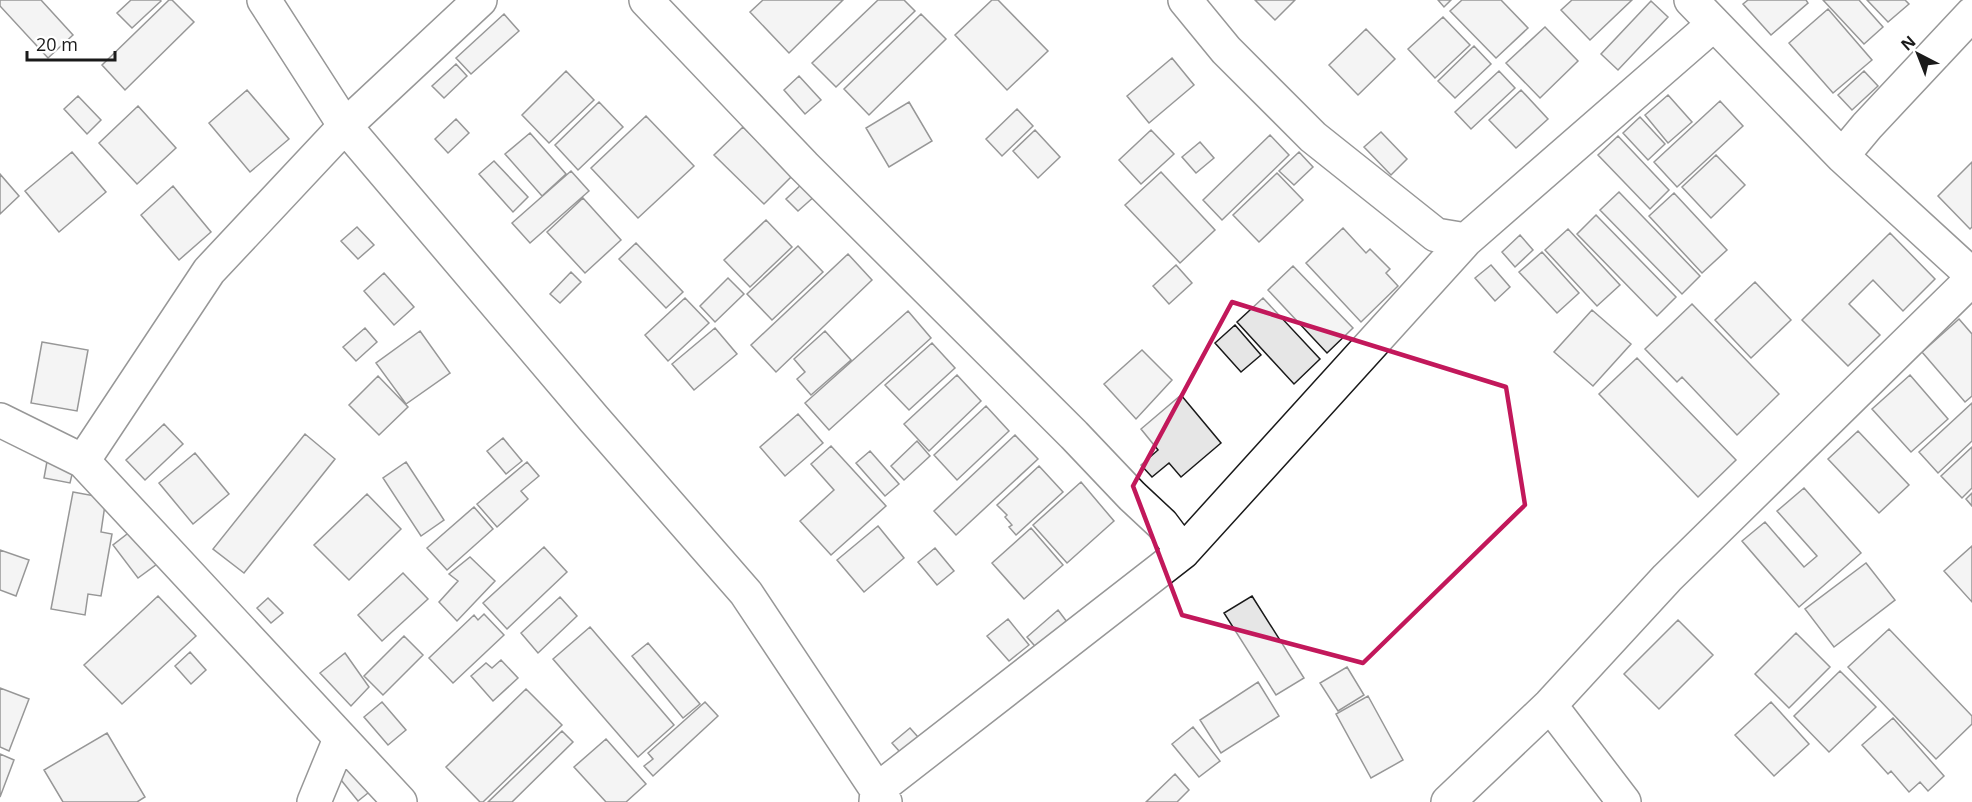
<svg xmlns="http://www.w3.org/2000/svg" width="1972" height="802" viewBox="0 0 1972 802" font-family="'Open Sans',sans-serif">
  <rect width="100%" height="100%" fill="#fff"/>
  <path fill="#e6e6e6" stroke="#1a1a1a" stroke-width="1.5" d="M0,0H41L73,35L48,58L0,6Z
    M131,0H160L161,1L132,28L117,13Z
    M169,0H172L194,22L125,90L102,65Z
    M763,0H843L789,53L750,12Z
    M878,0H904L915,11L836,87L812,63Z
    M992,0H998L1048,51L1007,90L955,35Z
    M1255,0H1295L1275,20Z
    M1438,0H1451L1444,7Z
    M1462,0H1501L1528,28L1496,58L1450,11Z
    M1572,0H1632L1590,40L1561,10Z
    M1748,0H1806L1808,3L1771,35L1743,4Z
    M1823,0H1859L1883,27L1864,44Z
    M1867,0H1905L1909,4L1888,22Z
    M1651,1L1668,17L1618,70L1601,54Z
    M1828,9L1872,60L1833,93L1789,43Z
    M504,14L519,31L471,74L456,58Z
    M921,14L946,39L869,115L844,89Z
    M1443,17L1470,45L1435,78L1408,49Z
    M1545,27L1578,61L1540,98L1506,63Z
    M1366,29L1395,59L1358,95L1329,65Z
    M1474,46L1491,64L1455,98L1438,81Z
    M1172,58L1194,85L1149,123L1127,96Z
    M456,64L467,76L444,98L432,86Z
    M566,71L594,100L549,143L522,115Z
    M1499,71L1515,88L1471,129L1455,112Z
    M1864,71L1878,86L1852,110L1838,95Z
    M799,76L821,100L805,114L784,90Z
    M247,90L289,139L250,172L209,123Z
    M1521,90L1548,119L1516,148L1489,120Z
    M1668,95L1692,122L1668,143L1645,115Z
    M78,96L101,120L87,134L64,109Z
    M1720,101L1743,126L1677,187L1654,162Z
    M599,102L623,127L578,170L555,145Z
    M909,102L932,141L889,167L866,128Z
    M138,106L176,148L137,184L99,143Z
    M1017,109L1033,126L1002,156L986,139Z
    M646,116L694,166L638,218L591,168Z
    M1640,117L1665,144L1648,160L1623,133Z
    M456,119L469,133L448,153L435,139Z
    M743,127L792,176L764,204L714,155Z
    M1035,130L1060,157L1038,178L1013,151Z
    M1151,130L1174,154L1141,184L1119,160Z
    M1381,132L1407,159L1391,175L1364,147Z
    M530,133L566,174L542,196L505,154Z
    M1270,135L1289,155L1222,220L1203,200Z
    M1618,136L1669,190L1650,209L1598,155Z
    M1200,142L1214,158L1196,173L1182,157Z
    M72,152L106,192L59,232L25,191Z
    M1299,152L1313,167L1294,185L1279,171Z
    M1716,155L1745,185L1711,218L1682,187Z
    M494,161L528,197L513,212L479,174Z
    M1972,162V227L1970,229L1938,196Z
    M571,171L589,191L530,243L512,223Z
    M1161,172L1215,230L1180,263L1125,205Z
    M1277,173L1303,200L1259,242L1233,215Z
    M0,174L19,196L0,214Z
    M804,182L816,195L798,211L786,199Z
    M173,186L211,232L179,260L141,215Z
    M1619,192L1700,276L1682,294L1600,210Z
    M1674,193L1727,250L1702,273L1649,216Z
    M583,198L621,240L585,273L547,232Z
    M1596,215L1676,297L1657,316L1577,234Z
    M766,220L792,247L750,287L724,260Z
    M357,227L374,245L358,259L341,241Z
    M1343,228L1366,253L1370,249L1390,269L1386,273L1398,286L1361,322L1306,263Z
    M1568,229L1620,285L1597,306L1545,250Z
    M1890,233L1935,279L1903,311L1873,280L1849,304L1880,335L1848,366L1802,320Z
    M1520,235L1533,250L1515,267L1502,252Z
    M636,243L683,292L666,308L619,259Z
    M798,246L823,272L772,320L747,294Z
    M1542,252L1579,293L1557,313L1519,272Z
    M848,254L872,280L776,372L751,345Z
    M1176,265L1192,283L1169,304L1153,286Z
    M1491,265L1510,287L1495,301L1475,278Z
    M1293,266L1353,328L1327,353L1268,290Z
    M571,272L581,282L560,303L550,294Z
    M384,273L414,307L394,325L364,291Z
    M728,278L744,294L715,322L700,306Z
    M1755,282L1791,320L1751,358L1715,320Z
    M685,298L709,323L668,361L645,335Z
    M1263,298L1320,359L1294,384L1237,322Z
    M1692,304L1779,394L1737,435L1682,377L1677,382L1645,349Z
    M1592,310L1631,344L1593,386L1554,352Z
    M908,311L931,338L829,430L805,403Z
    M1959,319L1972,334V396L1965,402L1922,352Z
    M1235,325L1261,355L1241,372L1215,343Z
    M365,328L377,342L356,361L343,347Z
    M715,328L737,354L694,390L672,364Z
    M420,331L450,373L406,404L376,363Z
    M825,331L851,360L811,395L797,379L805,372L794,359Z
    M42,342L88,350L77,411L31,403Z
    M932,343L955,368L909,410L885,385Z
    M1142,350L1172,380L1136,419L1104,384Z
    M1637,358L1736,460L1698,497L1599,394Z
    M957,375L981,401L929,451L904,424Z
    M1910,375L1948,419L1911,452L1872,409Z
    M378,376L408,407L379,435L349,405Z
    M1181,395L1221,443L1181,477L1169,463L1152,477L1141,465L1158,450L1141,429Z
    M1972,403V441L1938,473L1919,452Z
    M986,406L1009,431L957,480L934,455Z
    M798,414L823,443L785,476L760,447Z
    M164,424L183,444L145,480L126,460Z
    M1858,431L1909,485L1879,513L1828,459Z
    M305,434L335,459L244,573L213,549Z
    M1015,435L1038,459L956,535L934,511Z
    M503,438L522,461L506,474L487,451Z
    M917,441L930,456L904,480L891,466Z
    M831,446L886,506L831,555L800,521L834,490L811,464Z
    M1972,447V488L1962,498L1941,476Z
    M870,451L899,484L885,496L856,463Z
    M195,453L229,494L193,524L159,483Z
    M48,456L75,462L70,483L44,478Z
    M406,462L444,520L421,536L383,478Z
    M527,462L539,476L521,491L528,499L497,527L477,504Z
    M1039,466L1063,492L1016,535L1009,527L1012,525L1005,517L1007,515L997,505Z
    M1081,482L1114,521L1067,563L1033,525Z
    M1804,488L1861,553L1799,607L1742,541L1765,522L1804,567L1817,556L1777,511Z
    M73,492L106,498L101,532L112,534L101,596L88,594L85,615L51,609Z
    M1972,493V506L1966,499Z
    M367,494L401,529L349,580L314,545Z
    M474,507L493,529L447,570L427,548Z
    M878,526L904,558L864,592L837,560Z
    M1031,528L1063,565L1024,599L992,563Z
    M131,531L157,564L138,578L113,545Z
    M1972,546V602L1944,571Z
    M544,547L567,572L507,629L483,603Z
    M935,548L954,571L937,585L918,562Z
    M0,550L29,560L16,596L0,590Z
    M470,557L495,581L457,621L439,602L458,581L449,574Z
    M1866,563L1895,600L1834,647L1805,609Z
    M403,573L428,599L382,641L358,615Z
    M158,596L196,636L122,704L84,665Z
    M1252,596L1304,678L1276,695L1224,613Z
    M560,597L577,616L538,653L521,633Z
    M268,598L283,613L271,623L257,608Z
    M1058,610L1070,626L1040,652L1027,637Z
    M484,614L504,635L453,683L429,658L474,615L478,620Z
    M1008,619L1029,645L1009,661L987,636Z
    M1678,620L1713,655L1659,709L1624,674Z
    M590,627L674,725L638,757L553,659Z
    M1889,629L1972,716V724L1936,759L1848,667Z
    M1796,633L1830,667L1789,708L1755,674Z
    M404,636L423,655L383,695L364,676Z
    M648,643L700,704L683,718L632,656Z
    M190,652L206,670L191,684L175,666Z
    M345,653L369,687L351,706L320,673Z
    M501,660L518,678L493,701L471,676L486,663L492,668Z
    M1347,667L1364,695L1338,711L1320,683Z
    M1840,671L1876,707L1829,752L1794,716Z
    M1258,682L1279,716L1221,753L1200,720Z
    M0,688L29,699L9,751L0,747Z
    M526,689L562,725L483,802H480L446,767Z
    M1368,696L1403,760L1371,778L1336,714Z
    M382,702L406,730L388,745L364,717Z
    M705,702L718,716L653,776L644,766L653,759L648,753Z
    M1771,702L1809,744L1774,776L1735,735Z
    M1893,718L1944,776L1928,791L1920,782L1909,792L1891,771L1888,774L1862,745Z
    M1193,727L1220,761L1199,777L1172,744Z
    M910,728L925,745L907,760L892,743Z
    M562,731L573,742L512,802H488Z
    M107,733L145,797L137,802H63L44,770Z
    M606,739L646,784L626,802H606L574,767Z
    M0,754L14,760L0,797Z
    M347,758L373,789L358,801L333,770Z
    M1175,774L1189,790L1177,802H1146Z"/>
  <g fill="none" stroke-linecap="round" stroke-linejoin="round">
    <g stroke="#1a1a1a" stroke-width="36">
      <path id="minor" d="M264,0L345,126L594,419L746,593L885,802
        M646,0L804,166L1074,435L1132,496L1162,524L1183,552
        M1185,0L1226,50L1313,137L1436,235L1466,240
        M1691,0L1842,156L1972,275
        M1842,156L1867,126L1972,14
        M0,420L83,461L400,802
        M83,461L209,271L345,126L480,0
        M1550,705L1624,802
        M314,802L340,739
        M876,802L877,790L1183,552L1466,240L1714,24
        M1448,802L1550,705L1667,578L1972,279"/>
    </g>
    <use href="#minor" stroke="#fff" stroke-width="33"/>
  </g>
  <path d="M0 0H1972V802H0ZM1232,302L1506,387L1525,505L1363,663L1182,615L1133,486Z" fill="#fff" fill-opacity=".55" fill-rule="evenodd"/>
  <path fill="none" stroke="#c2185b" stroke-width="4.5" stroke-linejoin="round" d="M1232,302L1506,387L1525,505L1363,663L1182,615L1133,486Z"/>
  <g transform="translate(1918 54) rotate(318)" stroke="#ffffff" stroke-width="4.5" paint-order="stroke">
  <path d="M0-4.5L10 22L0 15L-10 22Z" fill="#1a1a1a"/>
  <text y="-9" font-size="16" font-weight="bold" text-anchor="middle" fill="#1a1a1a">N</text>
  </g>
  <path d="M27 51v9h88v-9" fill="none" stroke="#1a1a1a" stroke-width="3"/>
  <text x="36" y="51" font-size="18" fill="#1a1a1a" stroke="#ffffff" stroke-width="4.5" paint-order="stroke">20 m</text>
</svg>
